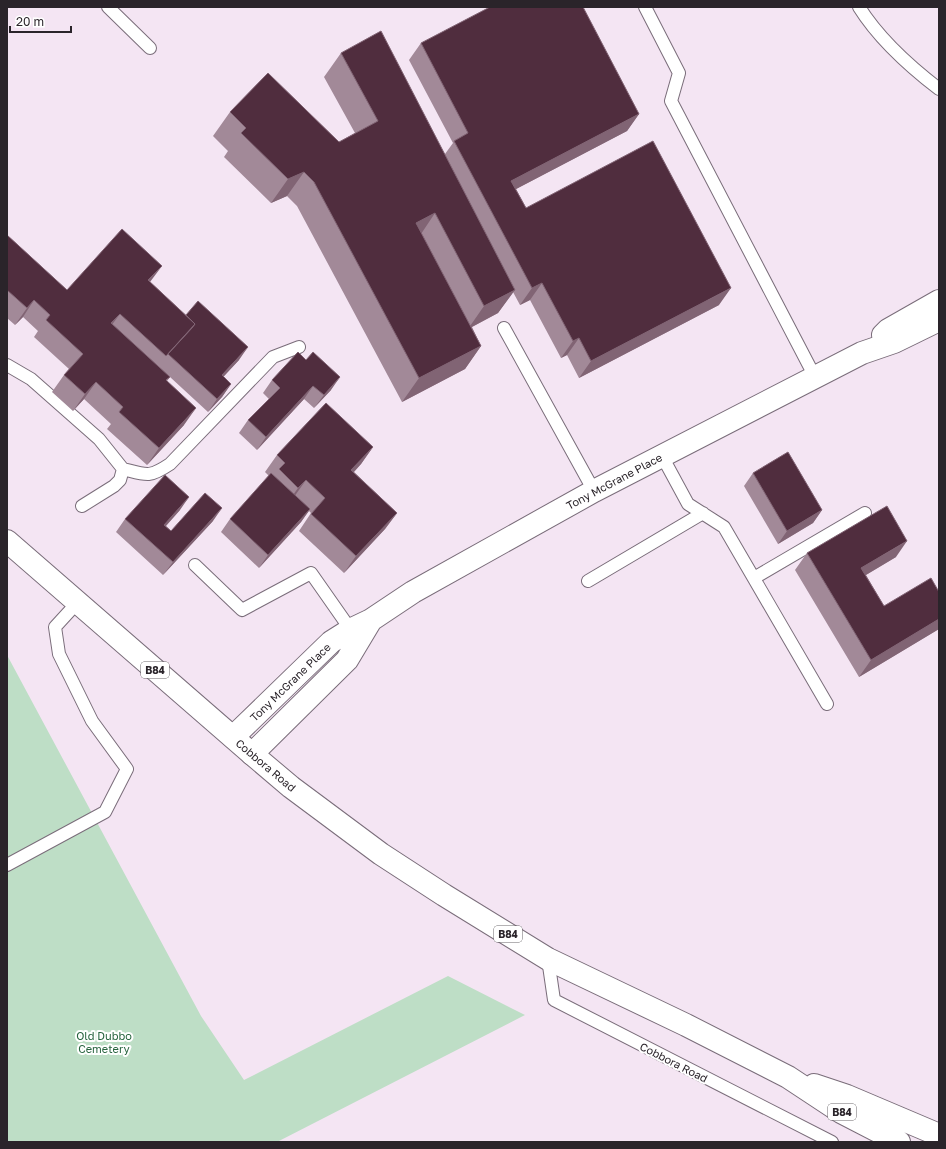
<svg xmlns="http://www.w3.org/2000/svg" width="946" height="1149" viewBox="0 0 946 1149" font-family="'Golos Text',sans-serif">
  <rect width="100%" height="100%" fill="#f4e5f3"/>
  <path fill="#bedec6" d="M7,655L201,1016L244,1080L448,976L525,1015L277,1142H7Z"/>
  <g fill="none" stroke-linecap="round" stroke-linejoin="round">
    <g stroke="#7a6d7a" stroke-width="14">
      <path id="lane" d="M108,7L150,48
        M645,7L679,73L671,101L815,377
        M859,7C879,39 909,66 939,89
        M504,328L594,491
        M7,365L31,379L99,439L123,469L120,480L114,486L82,506
        M662,456L688,504L724,527L827,704
        M123,469C147,475 149,478 170,464L273,357L299,347
        M195,565L242,610L311,573L353,633
        M754,578L865,513
        M588,581L703,513
        M7,865L105,812L127,769L92,721L59,654L55,627L77,603
        M548,959L554,1000L832,1142"/>
    </g>
    <g stroke="#7a6d7a" stroke-width="24">
      <path id="street" d="M883,335L888,330L939,301
        M233,737L331,642L350,630L371,620L413,592L594,491L862,353L894,342L939,320
        M252,754L347,660L371,620"/>
    </g>
    <g stroke="#7a6d7a" stroke-width="24">
      <path id="primary" d="M7,541L252,754L291,787L381,854L444,895L548,959L686,1025L788,1077L841,1112L899,1142
        M814,1085L847,1096L939,1135"/>
    </g>
    <use href="#lane" stroke="#fff" stroke-width="12"/>
    <use href="#street" stroke="#fff" stroke-width="22"/>
    <use href="#primary" stroke="#fff" stroke-width="22"/>
  </g>
  <path fill="#a28998" d="M421,43L639,114L627,131L516,189L526,208L719,305L579,378L567,355L561,358L530,300L520,305L513,292L498,313L472,327L481,346L465,369L402,402L297,206L287,196L271,203L224,157L228,151L213,136L230,112L339,142L355,133L324,77L341,53L445,154L453,143L409,60Z
    M7,235L67,290L150,282L186,315L239,360L223,377L231,384L222,397L208,412L170,377L167,381L184,425L147,465L107,429L111,424L84,399L73,411L52,392L64,375L69,369L34,337L38,331L23,317L15,325L7,318Z
    M298,352L331,390L314,408L304,399L257,450L239,433L248,420L269,399L263,393L272,380Z
    M373,447L361,464L354,472L397,513L385,529L344,573L299,531L311,513L309,511L301,522L259,568L221,532L230,519L269,476L265,472L277,455Z
    M753,473L822,510L813,523L778,544L744,486Z
    M180,510L166,526L171,531L213,521L163,575L116,532L125,519Z
    M807,553L896,557L866,575L884,606L939,592V629L859,677L795,570Z"/>
  <path fill="#816474" d="M639,114L627,131L499,198L511,181Z
    M304,172L287,196L271,203L288,179Z
    M435,213L419,237L416,223Z
    M162,266L150,282L148,280Z
    M542,283L530,300L520,305L532,288Z
    M731,288L719,305L579,378L591,361Z
    M515,290L498,313L468,329L484,306Z
    M34,300L23,317L15,325L27,308Z
    M120,314L108,330L111,323Z
    M579,338L567,355L561,358L573,341Z
    M481,346L465,369L402,402L419,378Z
    M248,347L239,360L213,388L222,375Z
    M340,377L331,390L314,408L324,395Z
    M96,382L84,399L73,411L85,394Z
    M231,384L222,397L208,412L217,399Z
    M313,386L304,399L257,450L266,437Z
    M196,408L184,425L147,465L159,448Z
    M373,447L361,464L340,487L351,470Z
    M306,480L294,497L286,505L298,488Z
    M189,497L180,510L155,538L164,525Z
    M222,508L213,521L163,575L173,562Z
    M310,509L301,522L259,568L268,555Z
    M822,510L813,523L778,544L787,531Z
    M397,513L385,529L344,573L356,556Z
    M907,541L896,557L849,585L861,568Z
    M939,619V629L859,677L871,660Z"/>
  <path fill="#502d3e" stroke="#816474" d="M490,7H583L639,114L511,181L526,208L653,141L731,288L591,361L579,338L573,341L542,283L532,288L454,141L468,133L421,43Z
    M381,31L515,290L484,306L435,213L416,223L481,346L419,378L314,182L304,172L288,179L241,133L246,128L230,112L268,73L339,142L378,121L341,53Z
    M122,229L162,266L148,280L195,324L166,356L120,314L111,323L170,377L166,380L196,408L159,448L119,412L123,407L96,382L85,394L64,375L83,354L46,320L50,315L34,300L27,308L7,290V235L67,290Z
    M198,301L248,347L222,375L231,384L217,399L168,354L192,328L195,324L186,315Z
    M298,352L306,360L313,352L340,377L324,395L313,386L266,437L248,420L280,388L272,380Z
    M326,403L373,447L351,470L397,513L356,556L311,514L325,498L306,480L298,488L279,469L285,463L277,455Z
    M788,452L822,510L787,531L753,473Z
    M271,473L310,509L268,555L230,519Z
    M165,475L189,497L164,525L171,531L205,493L222,508L173,562L125,519Z
    M887,506L907,541L861,568L884,606L931,578L939,592V619L871,660L807,553Z"/>
  <g text-anchor="middle" dominant-baseline="central" stroke-width="4" stroke-linejoin="round" paint-order="stroke">
    <g fill="#fff" stroke="#6a666a" stroke-width="1">
      <rect x="141" y="662" width="28" height="16" rx="3"/>
      <rect x="494" y="926" width="28" height="16" rx="3"/>
      <rect x="828" y="1104" width="28" height="16" rx="3"/>
    </g>
    <g font-size="10" font-weight="bold" fill="#2a242a">
      <text x="155" y="670">B84</text>
      <text x="508" y="934">B84</text>
      <text x="842" y="1112">B84</text>
    </g>
    <g font-size="11" fill="#2a242a" stroke="#fff">
      <text transform="translate(614 481) rotate(-28)">Tony McGrane Place</text>
      <text transform="translate(290 682) rotate(-44)">Tony McGrane Place</text>
      <text transform="translate(266 765) rotate(40)">Cobbora Road</text>
      <text transform="translate(674 1062) rotate(27)">Cobbora Road</text>
    </g>
    <g font-size="11" fill="#28643f" stroke="#fff">
      <text x="104" y="1035">Old Dubbo<tspan x="104" dy="13">Cemetery</tspan></text>
    </g>
  </g>
  <rect width="946" height="1149" fill="none" stroke="#2a242a" stroke-width="16"/>
  <path d="M10 26v6h61v-6" fill="none" stroke="#2a242a" stroke-width="2"/>
  <text x="16" y="26" font-size="12" fill="#2a242a" stroke="#ffffff" stroke-width="3" paint-order="stroke">20 m</text>
</svg>
